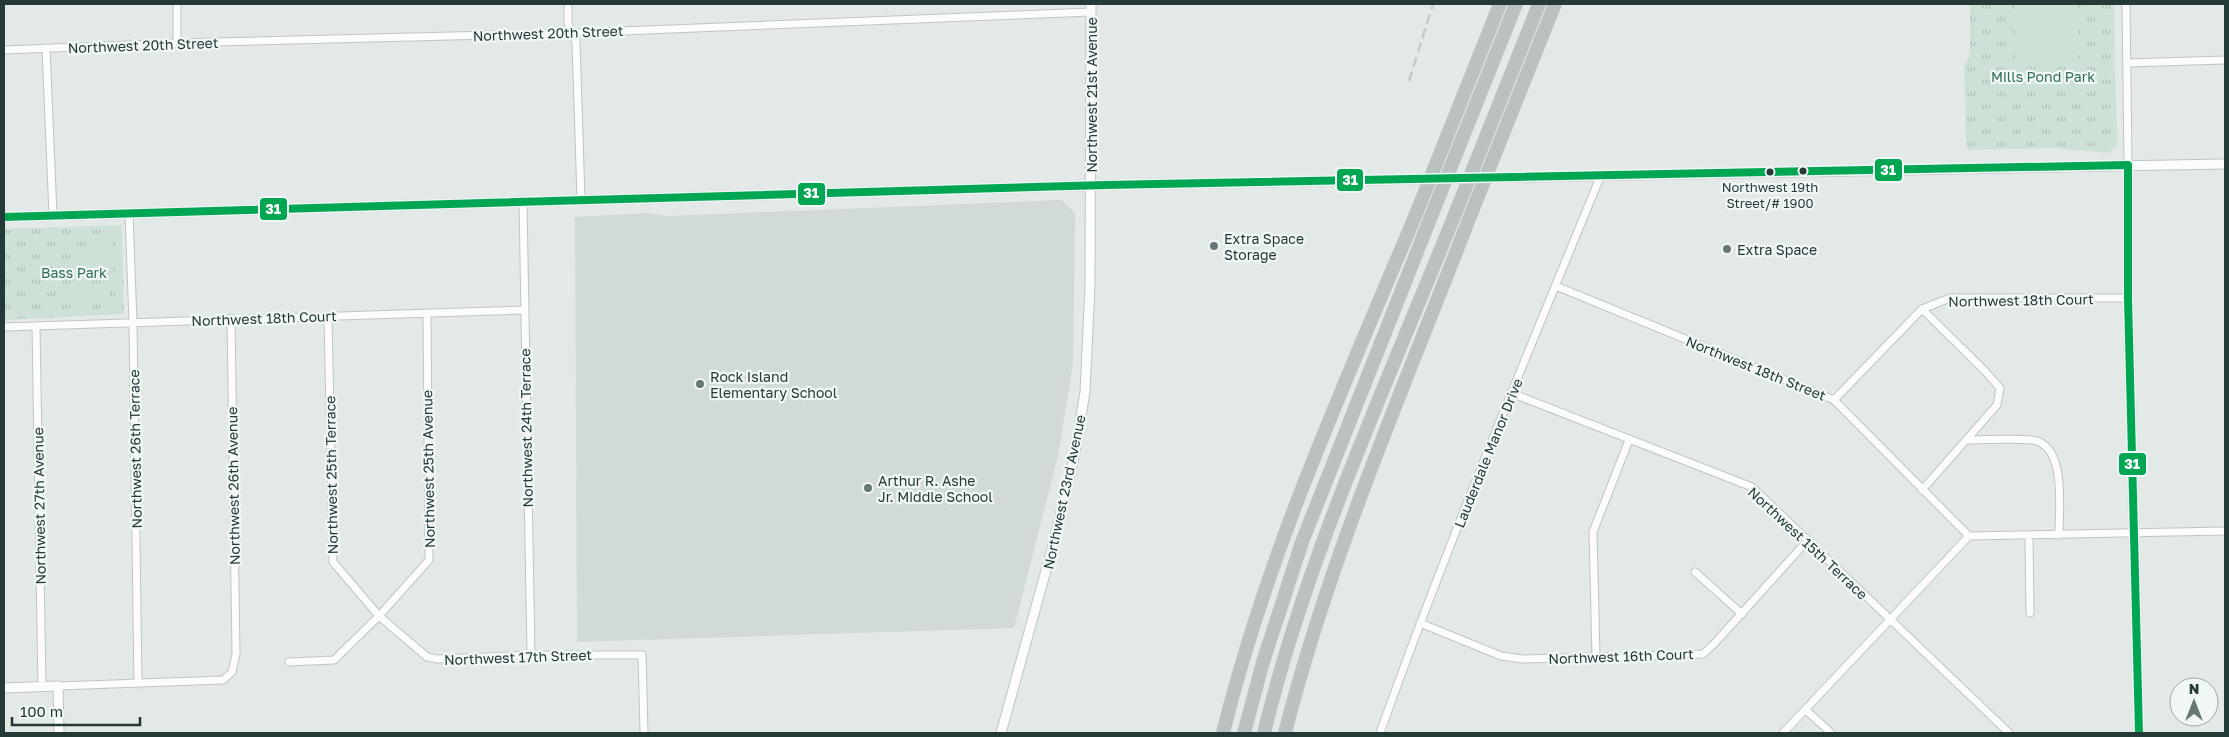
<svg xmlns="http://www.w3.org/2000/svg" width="2229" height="737" viewBox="0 0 2229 737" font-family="'Golos Text',sans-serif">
  <defs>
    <pattern id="park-tufts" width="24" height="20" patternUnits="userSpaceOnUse" patternTransform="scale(1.25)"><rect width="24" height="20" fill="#cde1d7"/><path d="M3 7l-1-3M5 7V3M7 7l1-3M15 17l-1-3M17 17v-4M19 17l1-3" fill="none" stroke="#b0c2b9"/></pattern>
  </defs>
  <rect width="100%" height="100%" fill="#e3e9e7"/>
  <path fill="#d1dad8" d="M1062,200L1075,213L1073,363L1058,456L1014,628L577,642L575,217L646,213L668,216Z"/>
  <path fill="url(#park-tufts)" d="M1970,4H2114L2117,148L2107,153L2054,148L1969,150L1966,144L1964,66L1970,55Z
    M122,225L124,314L4,320V229Z"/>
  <path fill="#cde1d7" d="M2015,4H2078V60L2016,61Z
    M93,240H112V276L93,277Z
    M110,283V301L74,302L73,284Z"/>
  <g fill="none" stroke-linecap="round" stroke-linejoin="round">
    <g stroke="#c0c5c4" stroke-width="9">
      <path id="minor" d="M177,4V43
        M568,4V24L576,42L581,199
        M2126,4L2128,165
        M46,48L53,215
        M4,50L177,43L573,33L1091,12
        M2127,63L2225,60
        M523,201L531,655
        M129,214L133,322L138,684
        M1556,286L1834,400L1969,536
        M328,316L333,562L379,616L427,657L437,659L531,655H642L644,733
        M36,326L42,686
        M4,327L524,310
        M1511,393L1752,487L2009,733
        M1834,400L1922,309L1950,298H2128
        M1967,440C1988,440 2011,438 2032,440C2067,444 2059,509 2059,535
        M1922,490L1997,405L2000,388L1984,370L1922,309
        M2029,536L2030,613
        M1695,572L1742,614
        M1420,623L1501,656L1523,659L1703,654L1713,645L1808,540
        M1596,657L1593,532L1629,440
        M289,662L334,660L379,616L429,560L427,313
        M58,686L223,680L232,672L236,654L231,318
        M1806,710L1831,733
        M1380,733C1447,545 1525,360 1601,175
        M1783,733L1969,536L2225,531"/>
    </g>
    <g stroke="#c0c5c4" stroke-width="11">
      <path id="tertiary" d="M2128,165V298L2139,733
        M4,217L1106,185L2225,164
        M4,688L58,686L59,733
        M1001,733L1053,545L1074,458L1085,392L1090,286L1091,4"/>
    </g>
    <g stroke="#bcc4c3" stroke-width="14">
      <path id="motorway" d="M1444,144L1500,4
        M1460,144L1516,4
        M1483,144L1539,4
        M1499,144L1555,4
        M1223,733C1268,551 1344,386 1416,214
        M1244,733L1263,662L1302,542L1432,214
        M1264,733C1307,555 1387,384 1455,214
        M1285,733C1330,555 1405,385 1471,214"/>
    </g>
    <use href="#minor" stroke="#fbfcfb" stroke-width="7"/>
    <use href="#tertiary" stroke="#fbfcfb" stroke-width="9"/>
    <use href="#motorway" stroke="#bac1c1" stroke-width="12"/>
    <path stroke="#c6cac9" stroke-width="2.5" stroke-dasharray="10 5" stroke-linecap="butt" d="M1409,81L1433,4"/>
    <g stroke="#bcc4c3" stroke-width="14" stroke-linecap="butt">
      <path id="motorway-bridge" d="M1416,214L1444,144
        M1432,214L1460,144
        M1455,214L1483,144
        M1471,214L1499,144"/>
    </g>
    <use href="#motorway-bridge" stroke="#bac1c1" stroke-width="12"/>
    <g stroke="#f1f7f6" stroke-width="11">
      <path id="bus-1" d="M4,217L1106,185L2128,165V298L2139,733"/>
    </g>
    <use href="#bus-1" stroke="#00a651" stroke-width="8"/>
  </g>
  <g fill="#233a39" stroke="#f1f7f6" stroke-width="2">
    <circle cx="1803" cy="171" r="4.5"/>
    <circle cx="1770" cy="172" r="4.5"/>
  </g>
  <g fill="#667776" stroke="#f1f7f6" stroke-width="2">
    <circle cx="1214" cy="246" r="5"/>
    <circle cx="1727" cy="249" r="5"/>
    <circle cx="700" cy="384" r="5"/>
    <circle cx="868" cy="488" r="5"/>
  </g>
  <g text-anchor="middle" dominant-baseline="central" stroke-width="4.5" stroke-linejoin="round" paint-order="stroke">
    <g font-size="13" fill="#233a39" stroke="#f1f7f6">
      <text x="1770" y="187">Northwest 19th<tspan x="1770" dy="16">Street/# 1900</tspan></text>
    </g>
    <g font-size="14" fill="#233a39" stroke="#f1f7f6">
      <text transform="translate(548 33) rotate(-2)">Northwest 20th Street</text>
      <text transform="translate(143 45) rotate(-2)">Northwest 20th Street</text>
      <text transform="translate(1091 95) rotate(-90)">Northwest 21st Avenue</text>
      <text transform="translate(2021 300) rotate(-1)">Northwest 18th Court</text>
      <text transform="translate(264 318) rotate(-2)">Northwest 18th Court</text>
      <text transform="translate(1756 368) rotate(22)">Northwest 18th Street</text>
      <text transform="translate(526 428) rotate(-91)">Northwest 24th Terrace</text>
      <text transform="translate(135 449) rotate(-91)">Northwest 26th Terrace</text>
      <text transform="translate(1488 453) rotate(-68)">Lauderdale Manor Drive</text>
      <text transform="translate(428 469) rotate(-91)">Northwest 25th Avenue</text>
      <text transform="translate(331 475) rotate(-91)">Northwest 25th Terrace</text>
      <text transform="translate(233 486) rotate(-91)">Northwest 26th Avenue</text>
      <text transform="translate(1064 492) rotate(-78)">Northwest 23rd Avenue</text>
      <text transform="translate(39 506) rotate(-91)">Northwest 27th Avenue</text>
      <text transform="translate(1808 543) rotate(43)">Northwest 15th Terrace</text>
      <text transform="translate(1621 656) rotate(-2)">Northwest 16th Court</text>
      <text transform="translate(518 657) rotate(-2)">Northwest 17th Street</text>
    </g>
    <g font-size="14" fill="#2f6e55" stroke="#f1f7f6">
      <text x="2043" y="76">Mills Pond Park</text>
      <text x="74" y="272">Bass Park</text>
    </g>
    <g font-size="14" fill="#233a39" stroke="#f1f7f6" text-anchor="start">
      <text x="1224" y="238">Extra Space<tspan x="1224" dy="16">Storage</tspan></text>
      <text x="1737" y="249">Extra Space</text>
      <text x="710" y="376">Rock Island<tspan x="710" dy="16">Elementary School</tspan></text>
      <text x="878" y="480">Arthur R. Ashe<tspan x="878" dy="16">Jr. Middle School</tspan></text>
    </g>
  </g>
  <g stroke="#f1f7f6" stroke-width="2">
    <rect x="1874" y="158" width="29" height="24" rx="5" fill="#00a651"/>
    <rect x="1336" y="168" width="28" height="24" rx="5" fill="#00a651"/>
    <rect x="797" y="182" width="29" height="24" rx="5" fill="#00a651"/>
    <rect x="259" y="197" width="29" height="24" rx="5" fill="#00a651"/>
    <rect x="2118" y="452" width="29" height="24" rx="5" fill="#00a651"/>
  </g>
  <g font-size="14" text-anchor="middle" font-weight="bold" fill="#fff">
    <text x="1888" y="175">31</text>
    <text x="1350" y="185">31</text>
    <text x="811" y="198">31</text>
    <text x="273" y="214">31</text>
    <text x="2132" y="469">31</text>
  </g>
  <rect width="2229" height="737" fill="none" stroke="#233a39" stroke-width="10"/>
  <g transform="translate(2194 702)"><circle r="24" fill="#f1f7f6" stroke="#9fabaa"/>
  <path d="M0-4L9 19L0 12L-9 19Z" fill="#667776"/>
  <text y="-8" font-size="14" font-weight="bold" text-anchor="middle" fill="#233a39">N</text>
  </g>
  <path d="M12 717v8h128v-8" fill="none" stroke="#233a39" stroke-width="2.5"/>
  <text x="20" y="717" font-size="15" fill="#233a39" stroke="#f1f7f6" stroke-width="4" paint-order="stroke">100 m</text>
</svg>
